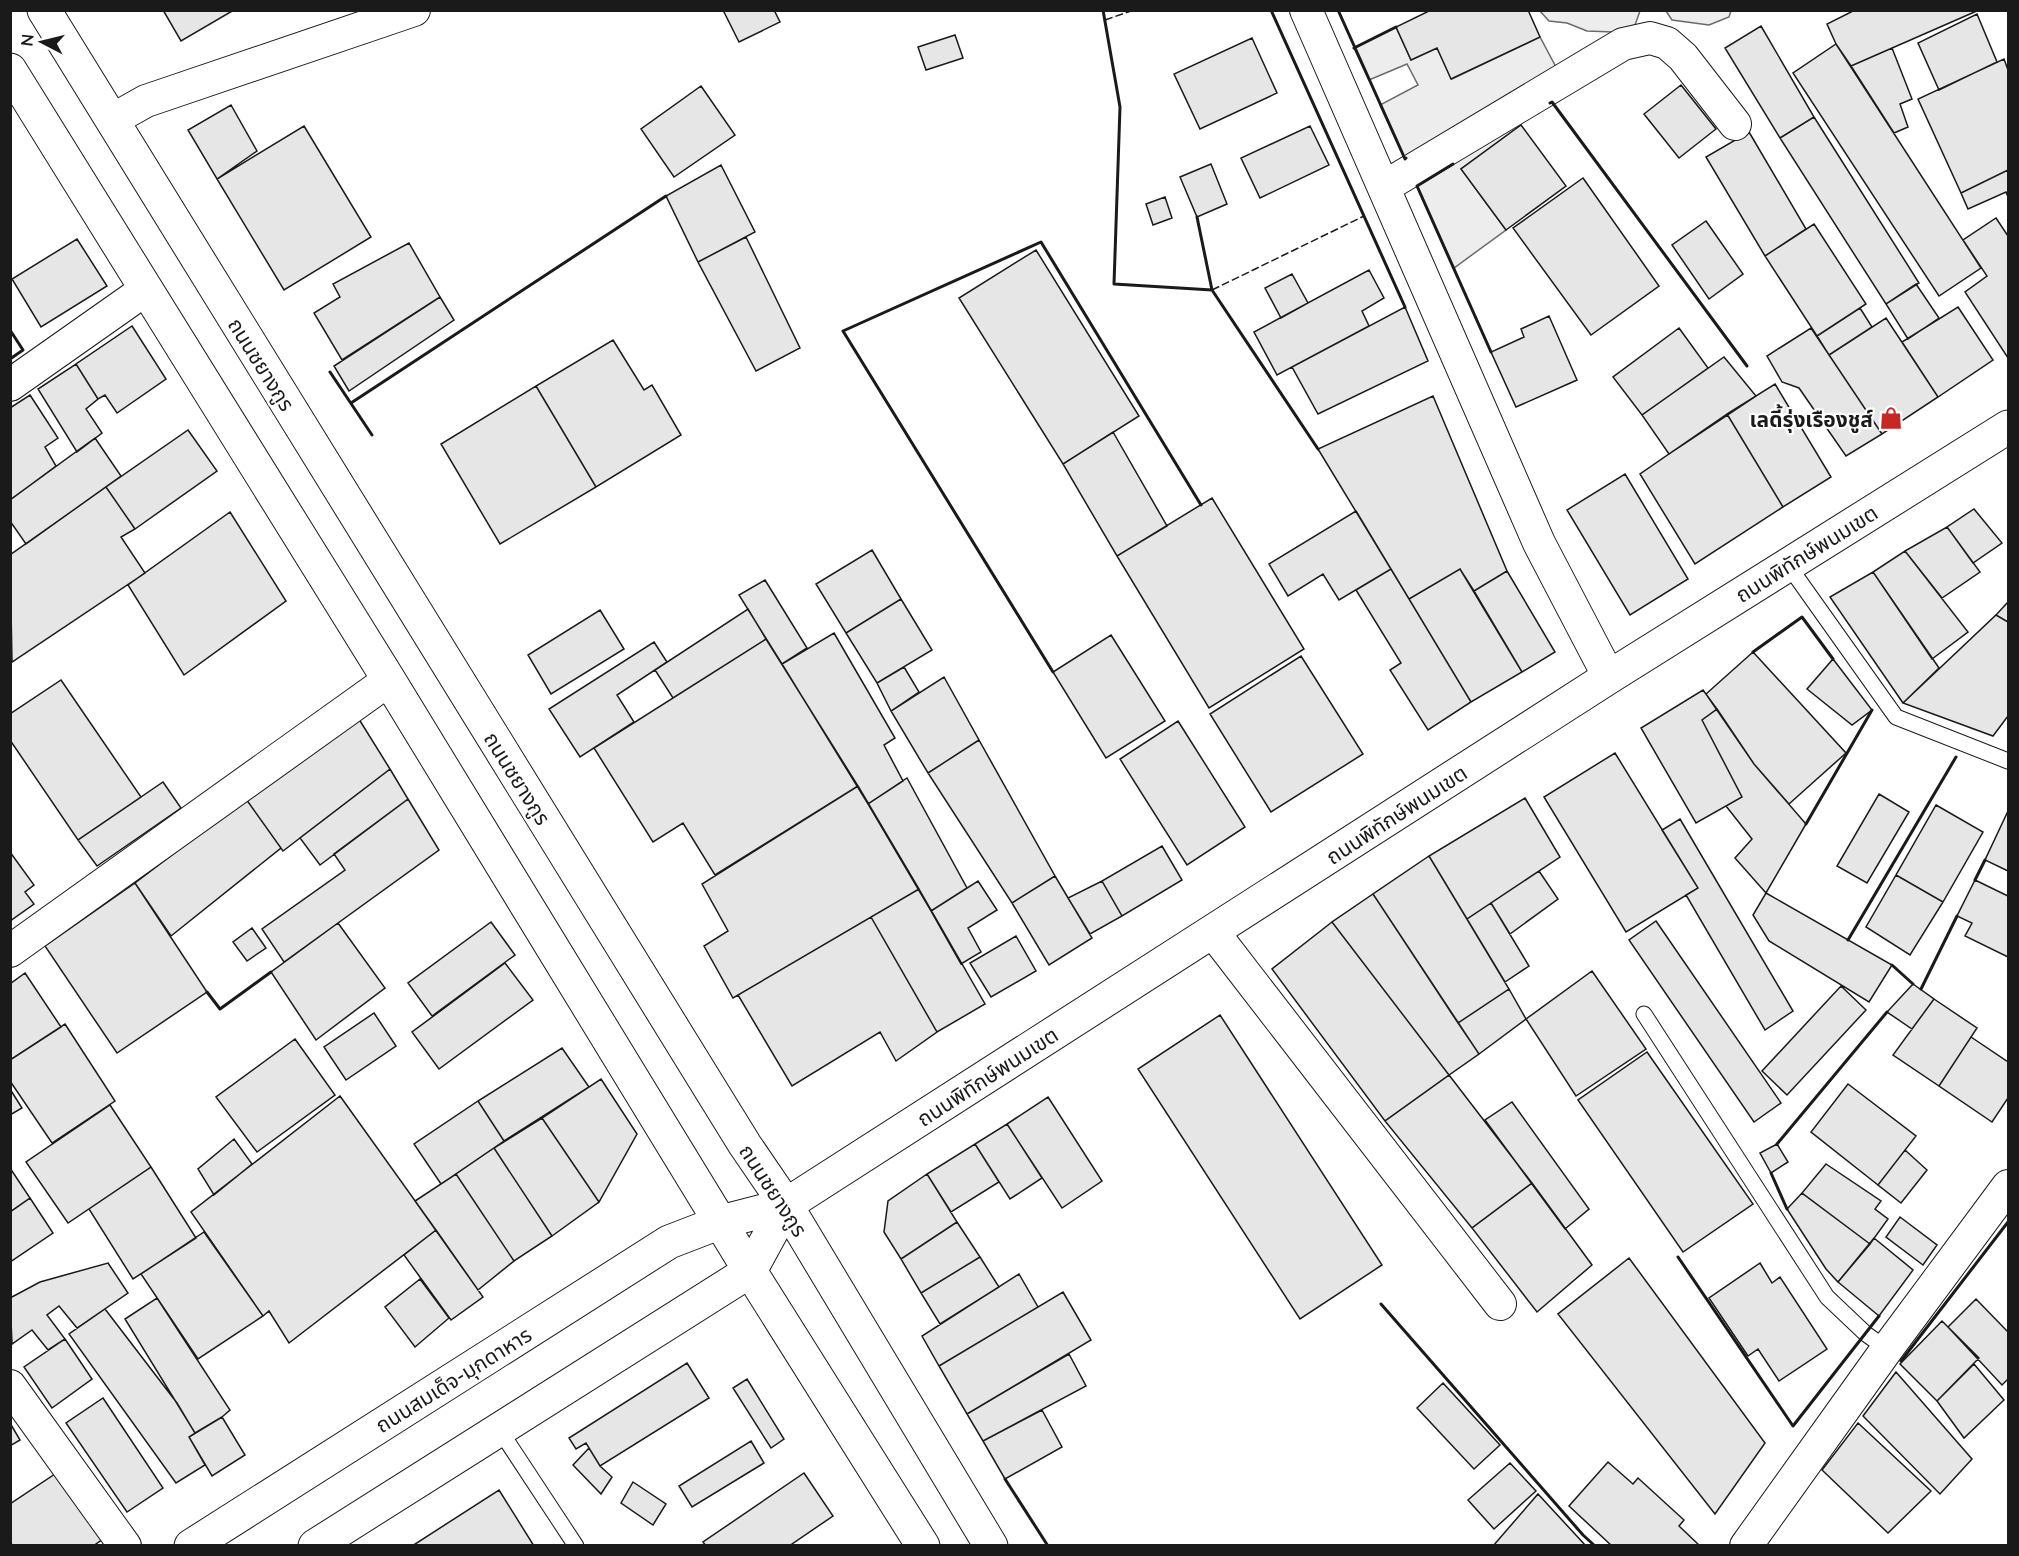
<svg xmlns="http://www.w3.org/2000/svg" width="2019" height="1556" viewBox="0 0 2019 1556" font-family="Lato,'Noto Sans Thai',sans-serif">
  <rect width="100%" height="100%" fill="#fff"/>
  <path fill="#ededed" stroke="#6a6a6a" stroke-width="1.5" d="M1540,11H1640L1635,25L1613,32L1587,31L1567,23L1549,21Z
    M1666,11H1731L1729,17L1709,25L1672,20Z
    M1396,27L1411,60L1437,48L1452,79L1540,37L1557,69L1405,159L1380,105L1418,85L1407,64L1369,80L1354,48Z
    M1520,122L1521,125L1461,169L1506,230L1454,268L1417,186Z"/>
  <path fill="#e6e6e6" stroke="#1a1a1a" stroke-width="1.5" d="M163,10H234L181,41Z
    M723,10H774L780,22L739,42Z
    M1431,10H1528L1540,37L1451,79L1437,48L1411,60L1396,27Z
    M1855,10H1979L1851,66L1836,44L1827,24Z
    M1977,14L1997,62L1939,90L1918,43Z
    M1761,26L1814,117L1780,138L1725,48Z
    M955,35L963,58L926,70L918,47Z
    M1252,38L1277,93L1200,129L1174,74Z
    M1836,44L1981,268L1939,296L1793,73Z
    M1892,48L1912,99L1900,104L1908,127L1894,133L1851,66Z
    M2004,59L2008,70V170L1961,193L1918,99Z
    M1681,85L1716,129L1679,158L1644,114Z
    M701,86L735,135L674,177L641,129Z
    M231,105L257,151L217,179L188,130Z
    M1814,117L1919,283L1886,304L1780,138Z
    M1521,125L1566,186L1506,230L1461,169Z
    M304,126L371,237L284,290L217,179Z
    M1310,126L1329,165L1260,198L1241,158Z
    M1749,132L1806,229L1765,256L1706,157Z
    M1211,164L1227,204L1197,217L1180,177Z
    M721,165L755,232L698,262L666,196Z
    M2008,170V197L2006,192L1968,209L1961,193Z
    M1583,178L1659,286L1591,335L1513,228Z
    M1165,197L1172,218L1153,225L1146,204Z
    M1996,218L2008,236V358L1965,292L1987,276L1963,240Z
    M1706,221L1743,274L1709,299L1672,245Z
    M1814,224L1866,304L1817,336L1765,256Z
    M746,237L800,348L756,371L698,262Z
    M77,239L107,286L41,327L12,279Z
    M409,243L440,297L342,360L314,313L340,297L333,284Z
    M1036,250L1139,416L1063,464L959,298Z
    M1369,270L1384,298L1362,311L1369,326L1277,375L1254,332Z
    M1292,274L1308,303L1281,318L1265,288Z
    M1916,284L1939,318L1908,339L1886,304Z
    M440,297L454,320L349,391L334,366Z
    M1405,307L1428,361L1318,414L1292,367Z
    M1958,307L1993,360L1938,397L1902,342Z
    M1860,308L1872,327L1829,355L1817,336Z
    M1549,316L1577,380L1516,407L1491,352L1524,337L1521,329Z
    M1886,318L1938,397L1882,434L1829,355Z
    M132,326L166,379L117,413L105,395L98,399L76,364Z
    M1679,328L1708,368L1642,415L1613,377Z
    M1811,328L1882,434L1846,456L1799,388L1782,382L1767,356Z
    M613,340L644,390L652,385L681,435L596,487L536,386Z
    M1724,357L1756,396L1669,454L1642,415Z
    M76,364L98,399L86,409L102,433L77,452L38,389Z
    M1775,384L1831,477L1783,507L1727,414Z
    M536,386L596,487L500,544L441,444Z
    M30,395L58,438L45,447L56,466L10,500V408Z
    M1433,396L1507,571L1474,591L1460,569L1409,599L1318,449Z
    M1727,414L1783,507L1695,564L1640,474Z
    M188,430L217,471L135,529L106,487Z
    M1113,432L1167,526L1117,556L1063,464Z
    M95,438L121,476L26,544L10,521V500Z
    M1625,474L1688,579L1630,615L1567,510Z
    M106,487L135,529L121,537L145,573L12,662L10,555Z
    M1212,498L1304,649L1209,708L1117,556Z
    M1974,509L2002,543L1973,563L1947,527Z
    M1356,511L1391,569L1339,600L1323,574L1288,596L1269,564Z
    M230,512L286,601L184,675L128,585Z
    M1947,527L1980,572L1942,598L1905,551Z
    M872,550L901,599L846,633L816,584Z
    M1905,551L1968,632L1932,659L1873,572Z
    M1391,569L1471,702L1428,730L1390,670L1401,663L1356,590Z
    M1460,569L1522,672L1471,702L1409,599Z
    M1507,571L1555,652L1522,672L1474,591Z
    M1873,572L1939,668L1903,703L1830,597Z
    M765,580L807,648L782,664L739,595Z
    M901,599L932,650L877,683L846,633Z
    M2008,602V622L1996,615Z
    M748,609L766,639L673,698L655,670Z
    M600,610L624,649L551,694L528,655Z
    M1996,615L2008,622V716L1993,736L1903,703Z
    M834,633L895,738L884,745L903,781L868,804L782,664Z
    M1111,635L1165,721L1106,758L1053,672Z
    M766,639L858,786L715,875L683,823L653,842L594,748Z
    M654,642L667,662L617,695L634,722L580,757L549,709Z
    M1753,652L1846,753L1789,804L1754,764L1706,694Z
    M1301,656L1363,754L1271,812L1210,714Z
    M1833,659L1872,710L1852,725L1807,689Z
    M904,667L919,692L891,711L877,683Z
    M944,677L979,740L928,773L891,711Z
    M61,680L141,797L78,840L10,740V714Z
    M1703,690L1717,709L1702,720L1742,797L1696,823L1641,728Z
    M1717,709L1754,764L1806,824L1766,893L1735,858L1752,839L1726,806L1742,797L1702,720Z
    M357,716L390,769L283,851L246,799Z
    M1178,721L1245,827L1187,865L1120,759Z
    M979,740L1055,876L1012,903L928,773Z
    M1615,753L1698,888L1626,932L1544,797Z
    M390,769L408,799L320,865L300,838Z
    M907,778L967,888L931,911L868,804Z
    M163,782L181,808L97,866L78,840Z
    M858,786L919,889L733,998L704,946L728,931L702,884Z
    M1879,794L1909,812L1867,883L1837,866Z
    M1525,798L1560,857L1467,919L1429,856Z
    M246,799L281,848L171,936L135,883Z
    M408,799L439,850L284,962L262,929L345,870L334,854Z
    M1936,805L1983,832L1943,902L1896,875Z
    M2008,811V871L1985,860Z
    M1680,819L1793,1011L1765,1030L1686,895L1698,888L1662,830Z
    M1162,846L1182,880L1122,916L1102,881Z
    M10,852L34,885L25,892L34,904L10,921Z
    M1429,856L1509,989L1458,1023L1373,894Z
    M1539,871L1558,899L1510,934L1491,903Z
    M1896,875L1943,902L1910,955L1866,927Z
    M1055,876L1092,938L1049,965L1012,903Z
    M1975,880L2008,896V957L1965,936L1972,923L1957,916Z
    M978,881L997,910L968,928L981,952L961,964L931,911Z
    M1102,881L1122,916L1090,934L1068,898Z
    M135,883L207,992L117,1053L45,946Z
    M919,889L985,1004L937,1032L871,917Z
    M1766,893L1892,965L1869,1002L1769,941L1753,915Z
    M1373,894L1479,1054L1449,1075L1332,922Z
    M1491,903L1529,966L1505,982L1467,919Z
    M871,917L937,1032L896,1061L880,1032L792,1086L738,995Z
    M1656,921L1781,1103L1754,1122L1629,940Z
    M491,922L515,955L432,1016L408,983Z
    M1332,922L1449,1075L1385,1121L1272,969Z
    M338,923L385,988L316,1040L271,972Z
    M252,928L266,948L247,961L233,942Z
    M1016,936L1036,971L991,997L970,963Z
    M505,963L533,1000L439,1069L412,1032Z
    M1592,971L1646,1049L1576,1096L1526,1019Z
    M25,973L61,1027L10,1060V984Z
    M1913,984L1934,999L1912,1029L1887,1012Z
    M1841,986L1866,1010L1787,1095L1762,1071Z
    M1509,989L1526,1019L1479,1054L1458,1023Z
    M1934,999L1977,1028L1939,1086L1893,1055Z
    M374,1013L396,1046L346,1080L324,1047Z
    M1220,1015L1382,1265L1300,1319L1138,1069Z
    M65,1024L115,1101L52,1143L10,1081V1060Z
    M1971,1037L2008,1062V1098L1992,1122L1939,1086Z
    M295,1039L335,1095L257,1152L216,1097Z
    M562,1048L589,1087L504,1141L478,1101Z
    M1647,1052L1753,1204L1683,1252L1578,1100Z
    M1449,1075L1532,1183L1472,1228L1385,1121Z
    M601,1079L637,1134L599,1202L542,1118Z
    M1848,1084L1916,1136L1878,1185L1811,1132Z
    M10,1089L22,1108L10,1115Z
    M340,1096L436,1230L289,1343L269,1311L263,1316L191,1212Z
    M1048,1097L1102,1181L1062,1208L1007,1124Z
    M478,1101L504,1141L441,1184L414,1144Z
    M1512,1102L1589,1209L1565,1229L1485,1120Z
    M110,1105L151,1167L68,1223L26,1162Z
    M542,1118L599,1202L552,1236L494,1148Z
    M1007,1124L1042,1178L1010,1199L975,1144Z
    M234,1139L252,1164L214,1195L198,1169Z
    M975,1144L999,1182L951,1212L927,1174Z
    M1777,1144L1788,1162L1771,1173L1760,1153Z
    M494,1148L552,1236L514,1261L456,1174Z
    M1905,1150L1927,1170L1901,1203L1878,1185Z
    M1826,1164L1881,1201L1875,1209L1888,1219L1870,1244L1802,1193Z
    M151,1167L196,1238L133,1279L89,1209Z
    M10,1168L30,1198L10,1212Z
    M456,1174L514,1261L478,1290L415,1201Z
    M927,1174L957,1222L901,1259L884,1232L888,1201Z
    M1532,1183L1592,1265L1537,1312L1472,1228Z
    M1802,1193L1870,1244L1838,1282L1826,1269L1787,1209Z
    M30,1198L53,1233L10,1262V1212Z
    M1900,1217L1937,1245L1923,1265L1886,1237Z
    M957,1222L980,1257L921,1293L901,1259Z
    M436,1230L483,1297L451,1320L404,1255Z
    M204,1232L263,1316L198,1359L141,1274Z
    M1874,1238L1913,1270L1879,1316L1838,1282Z
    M980,1257L999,1287L940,1324L921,1293Z
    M1629,1258L1765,1443L1715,1514L1558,1314Z
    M108,1263L128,1293L77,1328L59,1306L47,1315L65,1339L48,1350L32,1330L12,1344L10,1298L40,1282Z
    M1760,1263L1772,1283L1780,1277L1827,1349L1779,1381L1758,1349L1748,1356L1709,1298Z
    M1019,1274L1038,1307L939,1366L922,1336Z
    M420,1279L449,1318L415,1347L385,1307Z
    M1063,1292L1091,1340L967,1414L939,1366Z
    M157,1298L230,1410L222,1417L195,1433L125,1319Z
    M1976,1299L2008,1332V1379L2002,1385L1948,1327Z
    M105,1309L177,1403L195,1433L189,1437L205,1465L176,1483L69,1334Z
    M1942,1321L1979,1358L1937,1401L1900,1364Z
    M65,1339L92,1379L52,1408L24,1367Z
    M1069,1354L1086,1386L983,1441L967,1414Z
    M687,1363L709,1398L600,1466L586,1443L576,1449L569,1438Z
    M1974,1364L2004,1400L1964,1438L1937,1401Z
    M1896,1372L1972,1459L1940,1494L1863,1416Z
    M747,1379L784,1439L771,1448L733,1388Z
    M1443,1383L1500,1445L1474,1469L1417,1408Z
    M103,1398L163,1488L127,1512L66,1423Z
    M1042,1410L1062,1447L1005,1479L983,1441Z
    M222,1417L245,1455L212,1476L189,1437Z
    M10,1423L20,1440L10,1446Z
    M1858,1423L1931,1491L1888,1533L1822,1470Z
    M751,1441L764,1463L692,1507L679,1486Z
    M589,1448L600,1466L612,1477L601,1494L573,1465Z
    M1608,1462L1633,1484L1638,1478L1684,1520L1679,1526L1700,1546H1612L1569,1506Z
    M1510,1463L1536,1491L1494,1529L1468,1500Z
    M58,1472L103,1539L93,1546H13L10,1542V1504Z
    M804,1473L833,1516L789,1546H706L703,1542Z
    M633,1482L666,1504L653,1525L621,1503Z
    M499,1490L534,1546H412Z
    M1538,1494L1586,1546H1493Z"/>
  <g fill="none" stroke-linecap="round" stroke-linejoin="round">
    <g stroke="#1a1a1a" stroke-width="17">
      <path id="service" d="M1788,565L1896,717L2008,761
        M1644,1014L1827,1297L1866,1334L1887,1349
        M499,1429L576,1546"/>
    </g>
    <g stroke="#1a1a1a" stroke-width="34">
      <path id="minor" d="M1306,10L1539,543L1609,677
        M112,120L146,101L414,10
        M1384,187L1623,44L1650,38L1667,43L1683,57L1735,124
        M10,385L145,290
        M1213,932L1500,1304
        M10,951L389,680
        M10,1386L125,1546
        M1746,1546L1887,1349L2008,1186"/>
    </g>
    <g stroke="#1a1a1a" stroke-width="35">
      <path id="primary" d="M44,10L745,1145L786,1205L991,1546
        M10,70L389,680L750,1271L923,1546
        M191,1546L669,1242L721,1222L786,1205L1609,677L2008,427
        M315,1546L750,1271L786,1205"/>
    </g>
    <use href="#service" stroke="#fff" stroke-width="15"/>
    <use href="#minor" stroke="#fff" stroke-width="32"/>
    <use href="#primary" stroke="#fff" stroke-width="33"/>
    <path stroke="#1a1a1a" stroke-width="1.5" stroke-dasharray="8 3" stroke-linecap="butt" d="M1105,20L1134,10
      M1212,290L1364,216"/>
    <path stroke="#1a1a1a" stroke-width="3" d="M1103,10L1120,107L1114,284L1212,290
      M1271,10L1405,307
      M1338,10L1405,159L1406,158
      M1354,48L1396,27
      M1550,103L1552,102L1747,366
      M1453,164L1417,186L1491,352
      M1197,217L1212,290L1318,449
      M10,330L23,350L10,359
      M330,372L372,435
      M351,403L666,196
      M1753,652L1802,617L1833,659
      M1053,672L843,331L1041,242L1201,505
      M1806,824L1872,710
      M1975,880L1985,860
      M1848,940L1956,757
      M1892,965L1913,984
      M1921,989L1957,916
      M207,992L220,1009L271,972
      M1777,1144L1887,1012
      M1771,1173L1787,1209
      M1678,1257L1793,1426L1879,1316
      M1381,1304L1583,1535L1595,1546
      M1901,1361L2008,1222
      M1005,1479L1048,1546"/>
  </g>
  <defs>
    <g id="shop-bare" transform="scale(1.8)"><path d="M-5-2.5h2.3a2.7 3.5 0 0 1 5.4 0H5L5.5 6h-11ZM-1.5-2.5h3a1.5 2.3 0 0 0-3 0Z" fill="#c62828" stroke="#fff" stroke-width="2.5" paint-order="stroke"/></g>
  </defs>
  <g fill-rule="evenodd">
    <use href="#shop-bare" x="1891" y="418"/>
  </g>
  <g text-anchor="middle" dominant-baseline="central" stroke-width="4.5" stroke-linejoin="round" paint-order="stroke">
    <g font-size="21" fill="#1a1a1a" stroke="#fff">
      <text transform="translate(262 364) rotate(58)">ถนนชยางกูร</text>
      <text transform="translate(1806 553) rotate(-32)">ถนนพิทักษ์พนมเขต</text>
      <text transform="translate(518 778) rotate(58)">ถนนชยางกูร</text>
      <text transform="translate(1396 814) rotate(-33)">ถนนพิทักษ์พนมเขต</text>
      <text transform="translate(987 1076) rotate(-33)">ถนนพิทักษ์พนมเขต</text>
      <text transform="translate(774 1190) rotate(57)">ถนนชยางกูร</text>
      <text transform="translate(453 1379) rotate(-32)">ถนนสมเด็จ-มุกดาหาร</text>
    </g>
    <g font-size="21" font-weight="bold" fill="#1a1a1a" stroke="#fff" text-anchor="end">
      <text x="1873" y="418">เลดี้รุ่งเรืองชูส์</text>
    </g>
  </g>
  <rect width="2019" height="1556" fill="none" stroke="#1a1a1a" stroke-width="24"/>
  <g transform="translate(42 42) rotate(277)" stroke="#ffffff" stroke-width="4.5" paint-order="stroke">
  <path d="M0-4.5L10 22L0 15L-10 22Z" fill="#1a1a1a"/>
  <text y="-9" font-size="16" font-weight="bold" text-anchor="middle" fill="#1a1a1a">N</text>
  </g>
</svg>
